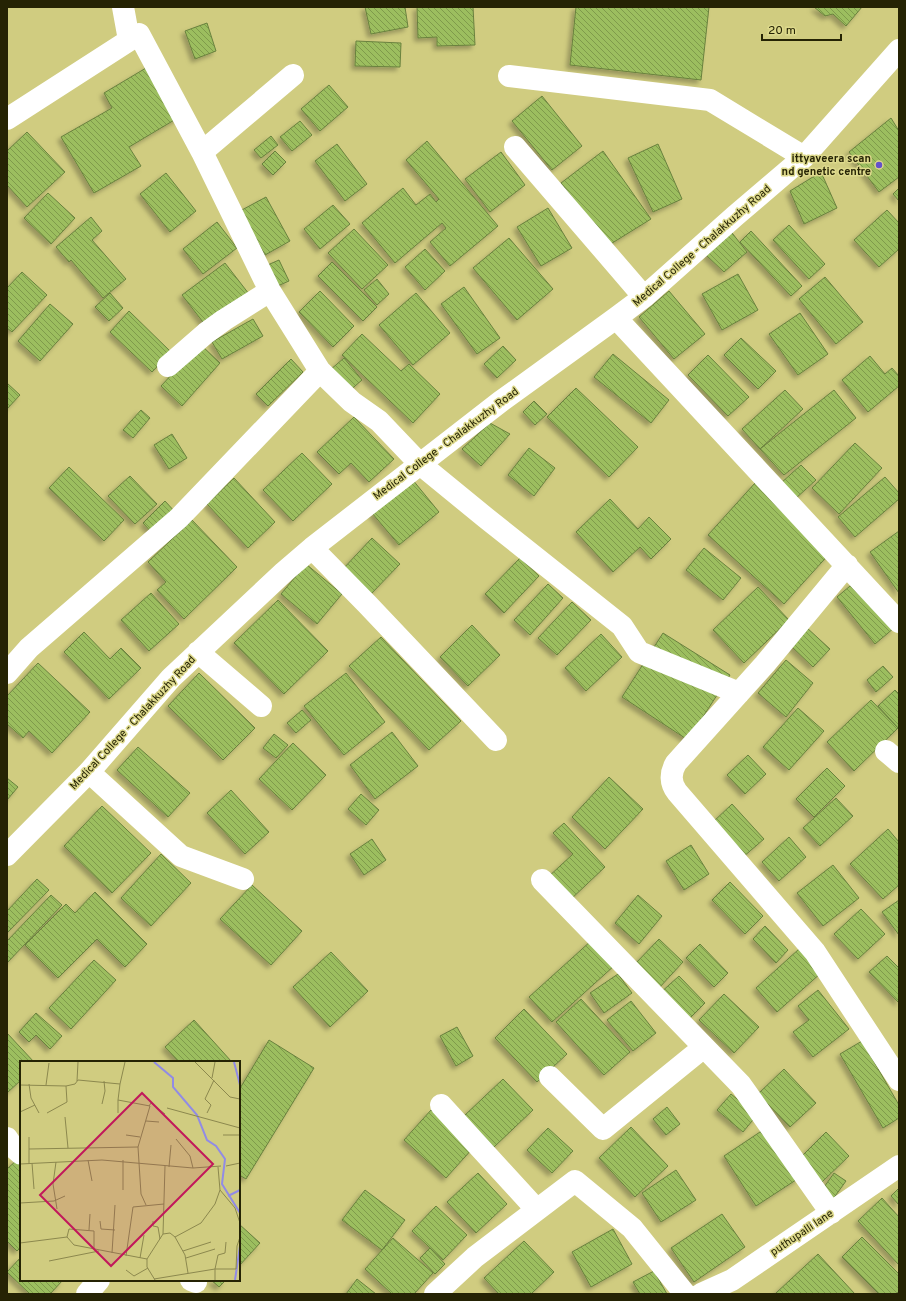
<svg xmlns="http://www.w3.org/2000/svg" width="906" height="1301" viewBox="0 0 906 1301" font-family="Overpass,sans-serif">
  <defs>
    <pattern id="building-back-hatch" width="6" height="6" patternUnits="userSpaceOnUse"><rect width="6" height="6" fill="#9cbe5e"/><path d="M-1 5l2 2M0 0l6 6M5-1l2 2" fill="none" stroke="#7f9a4b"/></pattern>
    <filter id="shadow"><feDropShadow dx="-3.5" dy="3.5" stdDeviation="2" flood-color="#0004"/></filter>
  </defs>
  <rect width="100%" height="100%" fill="#d0cc80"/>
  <path fill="url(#building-back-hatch)" stroke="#69813e" filter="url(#shadow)" d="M365,7H405L408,27L371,34Z
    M417,7H473L475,45L437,46V37L418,38Z
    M576,7H709L701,80L570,65Z
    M814,7H862L846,26L833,14L825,16Z
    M207,23L216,51L195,59L185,31Z
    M356,41L401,43L400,67L355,66Z
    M151,65L181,116L129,147L141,166L94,193L61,137L112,108L104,93Z
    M329,85L348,107L320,131L301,109Z
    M542,96L582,146L552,170L512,121Z
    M891,118L899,131V177L879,192L849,152Z
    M300,121L312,135L292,151L280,137Z
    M27,132L65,172L27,207L7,185V151Z
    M271,136L278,145L261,158L254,150Z
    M427,141L498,226L450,266L430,242L446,228L442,223L395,263L362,223L403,188L416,205L430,194L436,202L439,199L406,160Z
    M337,144L367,184L345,201L315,161Z
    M658,144L682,199L653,212L628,158Z
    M275,151L286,162L273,175L262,164Z
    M603,151L651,219L609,245L561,183Z
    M501,152L525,185L490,212L465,179Z
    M821,172L837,208L804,224L790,191Z
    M166,173L196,211L170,232L140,194Z
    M899,188V201L893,194Z
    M48,193L75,218L51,244L24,218Z
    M266,197L290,241L265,255L240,211Z
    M333,205L350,224L320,249L304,229Z
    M548,208L572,248L541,266L517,227Z
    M887,210L899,223V249L879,267L854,240Z
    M91,217L102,231L92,240L126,279L103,298L71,260L69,262L56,247Z
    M217,222L237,248L203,274L183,249Z
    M789,225L825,264L809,279L773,240Z
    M354,229L388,265L362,289L328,253Z
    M729,229L747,252L724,272L706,255Z
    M751,231L802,286L791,296L740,242Z
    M509,238L553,289L517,320L473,268Z
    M425,249L445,271L425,290L405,267Z
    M279,260L289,281L273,288L263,267Z
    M332,262L377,307L363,321L318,276Z
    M225,263L249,294L206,326L182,295Z
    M22,272L47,295L12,332L7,328V288Z
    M738,274L758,310L722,330L702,294Z
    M825,277L863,322L836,344L799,299Z
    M377,279L389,294L377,305L364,290Z
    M464,287L500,338L477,354L441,304Z
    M320,291L354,326L333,347L299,312Z
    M669,291L705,334L674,359L639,317Z
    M110,293L123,308L109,321L95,307Z
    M416,293L450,333L413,365L379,325Z
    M50,304L73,324L40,361L18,341Z
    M129,311L171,352L152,372L110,332Z
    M800,313L828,354L798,375L769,334Z
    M253,319L263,336L222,359L212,342Z
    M362,334L401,371L409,364L440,394L413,423L342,355Z
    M741,338L776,371L758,389L724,355Z
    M200,344L220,363L182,406L161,386Z
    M503,346L516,360L497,378L484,364Z
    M613,354L669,400L651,423L594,377Z
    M708,355L749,397L728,416L688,375Z
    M870,356L885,374L892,368L899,376V386L868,412L842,380Z
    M344,358L362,380L348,392L330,370Z
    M291,359L303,372L268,406L256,394Z
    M7,383L20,395L7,409Z
    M576,388L638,447L609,477L547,417Z
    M785,390L803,409L760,449L742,429Z
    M834,390L856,418L784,475L760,449Z
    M534,401L547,414L535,425L523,412Z
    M141,410L150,418L133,438L123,430Z
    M354,417L394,459L369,482L351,463L339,474L317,452Z
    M490,423L510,434L481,466L462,449Z
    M172,434L187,458L169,469L154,445Z
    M855,443L882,468L839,514L812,488Z
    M529,448L555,468L534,496L508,475Z
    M302,453L332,484L293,521L263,490Z
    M801,465L816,480L795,499L781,483Z
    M69,467L124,520L104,541L49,488Z
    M130,476L157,504L135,524L108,496Z
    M885,477L899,493V499L855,537L838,517Z
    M234,478L275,522L248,548L207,504Z
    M412,479L439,512L399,545L372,513Z
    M755,483L831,552L784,604L708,535Z
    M610,499L638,529L649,517L671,539L651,559L640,547L613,572L576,532Z
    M165,501L176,513L154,535L143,523Z
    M192,520L237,567L184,619L157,590L166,582L148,562Z
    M899,531V593L870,552Z
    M372,538L400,564L370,595L342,570Z
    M704,548L741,578L723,600L686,570Z
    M520,558L539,576L504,613L485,594Z
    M306,564L342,594L317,624L281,594Z
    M856,581L894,628L875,644L837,597Z
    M548,584L563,598L530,635L514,620Z
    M758,587L789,620L744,663L713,630Z
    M151,593L179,624L149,651L121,620Z
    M278,600L328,651L284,694L234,643Z
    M572,602L591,620L557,655L538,638Z
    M472,625L500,655L468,686L440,657Z
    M806,627L830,649L813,667L790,645Z
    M84,632L110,659L121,648L141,668L109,699L64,652Z
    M663,633L730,675L688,740L622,697Z
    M601,634L622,657L586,691L565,668Z
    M381,637L461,721L429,750L349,666Z
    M786,660L813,683L786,717L758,693Z
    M38,663L90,712L52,753L29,731L23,738L7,724V696Z
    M883,666L893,677L876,692L867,680Z
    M199,673L255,728L223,760L168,706Z
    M346,673L385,722L344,755L304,706Z
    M895,690L899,694V729L878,706Z
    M871,700L898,728L854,771L827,742Z
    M798,708L824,731L789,770L763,747Z
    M302,710L311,720L296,733L287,723Z
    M392,732L418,766L375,799L350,765Z
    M274,734L288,745L276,758L263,748Z
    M293,743L326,775L292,810L259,779Z
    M138,747L190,793L168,817L117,770Z
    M748,755L766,774L745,794L727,775Z
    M827,768L845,786L814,817L796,799Z
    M609,777L643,809L605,849L572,817Z
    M7,778L18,787L7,800Z
    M231,790L269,832L245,854L207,813Z
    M361,794L379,810L366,825L348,809Z
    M836,798L853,816L820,846L803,828Z
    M732,804L764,839L743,857L712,823Z
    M102,806L151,853L112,893L64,846Z
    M564,823L605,867L569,901L547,878L573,854L553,833Z
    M888,829L899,842V885L883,899L850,864Z
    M789,837L806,857L779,881L762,862Z
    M372,839L386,860L364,875L350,854Z
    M691,845L709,874L684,890L666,861Z
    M161,854L191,883L151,926L121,898Z
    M833,865L859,898L823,926L797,893Z
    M37,879L49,890L7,933V911Z
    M730,882L763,916L745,934L712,900Z
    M252,885L302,931L271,965L220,919Z
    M95,892L147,944L125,967L97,939L58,978L25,945L66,904L75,913Z
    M51,895L62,905L7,963V941Z
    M638,895L662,916L639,944L615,923Z
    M899,900V935L882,912Z
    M861,909L885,934L858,959L834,934Z
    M765,926L788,950L776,963L753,939Z
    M659,939L683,962L659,988L634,965Z
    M592,940L615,965L552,1022L529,997Z
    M700,944L728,973L714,987L686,958Z
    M799,949L821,973L777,1012L756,988Z
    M331,952L368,991L330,1027L293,987Z
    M887,956L899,968V1003L869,972Z
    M94,960L116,980L71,1029L49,1008Z
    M618,974L632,993L604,1013L590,993Z
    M679,976L705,1003L686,1022L659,994Z
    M818,990L849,1029L813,1057L793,1032L809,1020L798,1006Z
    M724,994L759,1027L734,1053L699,1020Z
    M581,999L630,1052L604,1075L556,1022Z
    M631,1001L656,1033L633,1051L607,1020Z
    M524,1009L567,1054L537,1082L495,1038Z
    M36,1013L62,1036L50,1049L36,1035L29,1042L19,1032Z
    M194,1020L231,1061L230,1062H179L165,1047Z
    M457,1027L473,1056L456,1066L440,1036Z
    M7,1033L34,1062H21V1080L7,1093Z
    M269,1040L314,1068L246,1179L241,1176L239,1180V1090Z
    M862,1041L899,1105V1118L883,1128L840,1054Z
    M784,1069L816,1103L790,1127L758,1094Z
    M503,1079L533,1110L494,1147L464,1116Z
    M731,1094L757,1115L743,1132L717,1110Z
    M667,1107L680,1124L666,1135L653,1119Z
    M431,1110L473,1148L446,1178L404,1140Z
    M631,1127L668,1166L635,1197L599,1158Z
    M548,1128L573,1151L552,1173L527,1150Z
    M766,1128L799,1178L756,1206L724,1156Z
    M826,1132L849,1156L822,1182L800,1158Z
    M18,1159L21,1163V1247L17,1251L7,1241V1169Z
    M676,1170L696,1200L661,1222L642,1193Z
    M478,1173L507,1204L476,1233L447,1202Z
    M834,1173L846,1181L833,1199L822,1190Z
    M899,1188V1205L891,1196Z
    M365,1190L405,1220L382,1250L342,1220Z
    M882,1198L899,1217V1265L858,1221Z
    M436,1206L467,1235L443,1260L412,1231Z
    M722,1214L745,1247L694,1282L671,1248Z
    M239,1224L260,1243L239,1266Z
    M613,1229L632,1264L591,1287L572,1252Z
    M862,1237L899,1274V1291L896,1294H879L842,1257Z
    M393,1238L433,1273L414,1294H392L365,1269Z
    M524,1241L554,1272L531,1294H499L484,1278Z
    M430,1248L445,1264L435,1274L420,1258Z
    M818,1254L855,1294H777L776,1293Z
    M21,1257V1280H63L50,1294H30L7,1272Z
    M654,1271L667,1294H640L633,1282Z
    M357,1279L376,1294H346Z
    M211,1280H226L219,1287Z"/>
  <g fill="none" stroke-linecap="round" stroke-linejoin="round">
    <path stroke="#fff" stroke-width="22" d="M123,7L129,40
      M509,76L710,100L804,157
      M7,119L139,34L202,152L270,291L320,371L352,402L379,421L420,464L486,518L622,626L639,652L739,693
      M515,147L644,297
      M202,152L293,75
      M616,318L899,622
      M168,366L206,333L224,320L270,291
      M312,548L367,604L496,740
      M847,565L765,664L676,763C670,773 670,783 677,792L815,952L899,1080
      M198,652L261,706
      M7,673L29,648L179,518L320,371
      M886,751L899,762
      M89,772L181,856L243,879
      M7,855L89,772L171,678L284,572L312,548L500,402L616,318L644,297L735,216L804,157L899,50
      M542,880L741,1085L831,1213
      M550,1077L603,1129L704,1047
      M441,1105L537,1210
      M7,1138L13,1147L21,1154
      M191,1280L196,1282
      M87,1294L99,1280
      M435,1294L475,1257L575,1181L632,1228L685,1294
      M701,1294L732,1280L899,1166"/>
  </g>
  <circle fill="#6451ca" stroke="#ddd98c" stroke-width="1.5" cx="879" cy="165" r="4"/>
  <g text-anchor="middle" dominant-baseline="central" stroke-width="3" stroke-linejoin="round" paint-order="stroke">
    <g font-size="11" font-weight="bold" fill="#252304" stroke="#ddd98c" text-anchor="end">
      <text x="871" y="159">ittyaveera scan<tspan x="871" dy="13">nd genetic centre</tspan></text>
    </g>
    <g font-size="11" fill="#252304" stroke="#ddd98c">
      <text transform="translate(702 246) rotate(-41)">Medical College - Chalakkuzhy Road</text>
      <text transform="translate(446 444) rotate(-37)">Medical College - Chalakkuzhy Road</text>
      <text transform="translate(133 723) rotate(-47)">Medical College - Chalakkuzhy Road</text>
      <text transform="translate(802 1233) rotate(-34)">puthupalli lane</text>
    </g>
  </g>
  <g transform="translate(20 1061)">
    <rect width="220" height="220" fill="#d0cc80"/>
    <path fill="none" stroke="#918be5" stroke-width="2" d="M134,1L153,17V26L177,54L187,79L196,85L205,98L202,123L220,152M214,1L220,24M208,135L220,129M215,219L220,185"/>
    <path fill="none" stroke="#8c884e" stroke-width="1" d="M175,1L210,36L220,38M192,17L195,1M57,20L58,1M9,23L11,37L19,52M100,23L105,1M0,24L46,25L55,23L58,19L100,23L98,39L130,45L118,86L121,133L126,144M26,24L29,2M82,43L85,30L84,20M129,45L131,42L145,53M147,47L220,67M0,51L15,44M27,52L47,41L46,25M98,52V39M187,52L191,44L185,38L194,19M45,56L48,87M126,60L139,61M106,74L120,76M203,74H220M9,76V103M156,78L170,95L173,107M9,88L118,86M68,99L72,120M36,101L33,123L37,148M12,102L14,128M0,103L82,99L173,107L201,105M206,105L220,102M149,106L151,84M198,106L200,129L215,147L220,162M103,129V99M0,142L34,140L45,135M80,160L81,168L95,169M133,160V165L138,166L140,178M69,169L70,153M143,173L145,105M47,176L49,168L74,170V188M155,176L165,194L168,212M0,182L47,176L54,184L127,198L143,173L150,172L155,176L181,162L195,143L200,129M163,190L191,181M92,192L95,144M106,195L113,146L144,143M120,197L124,174M166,197L195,188M127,198V206L135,219M29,200L79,190M106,209L114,215L128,207M134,218L195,208L198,194L205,192L206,181M195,219V208H216L217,185L220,176"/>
    <path fill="#c2185b" fill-opacity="0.15" stroke="#c2185b" stroke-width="2" d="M122,32L193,103L91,205L20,134Z"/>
    <rect width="220" height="220" fill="none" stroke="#252304" stroke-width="2"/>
  </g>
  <rect width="906" height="1301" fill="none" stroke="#252304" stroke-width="16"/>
  <path d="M762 34v6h79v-6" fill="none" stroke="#252304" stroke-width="2"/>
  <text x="768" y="34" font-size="12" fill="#252304" stroke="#ddd98c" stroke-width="3" paint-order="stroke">20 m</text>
</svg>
